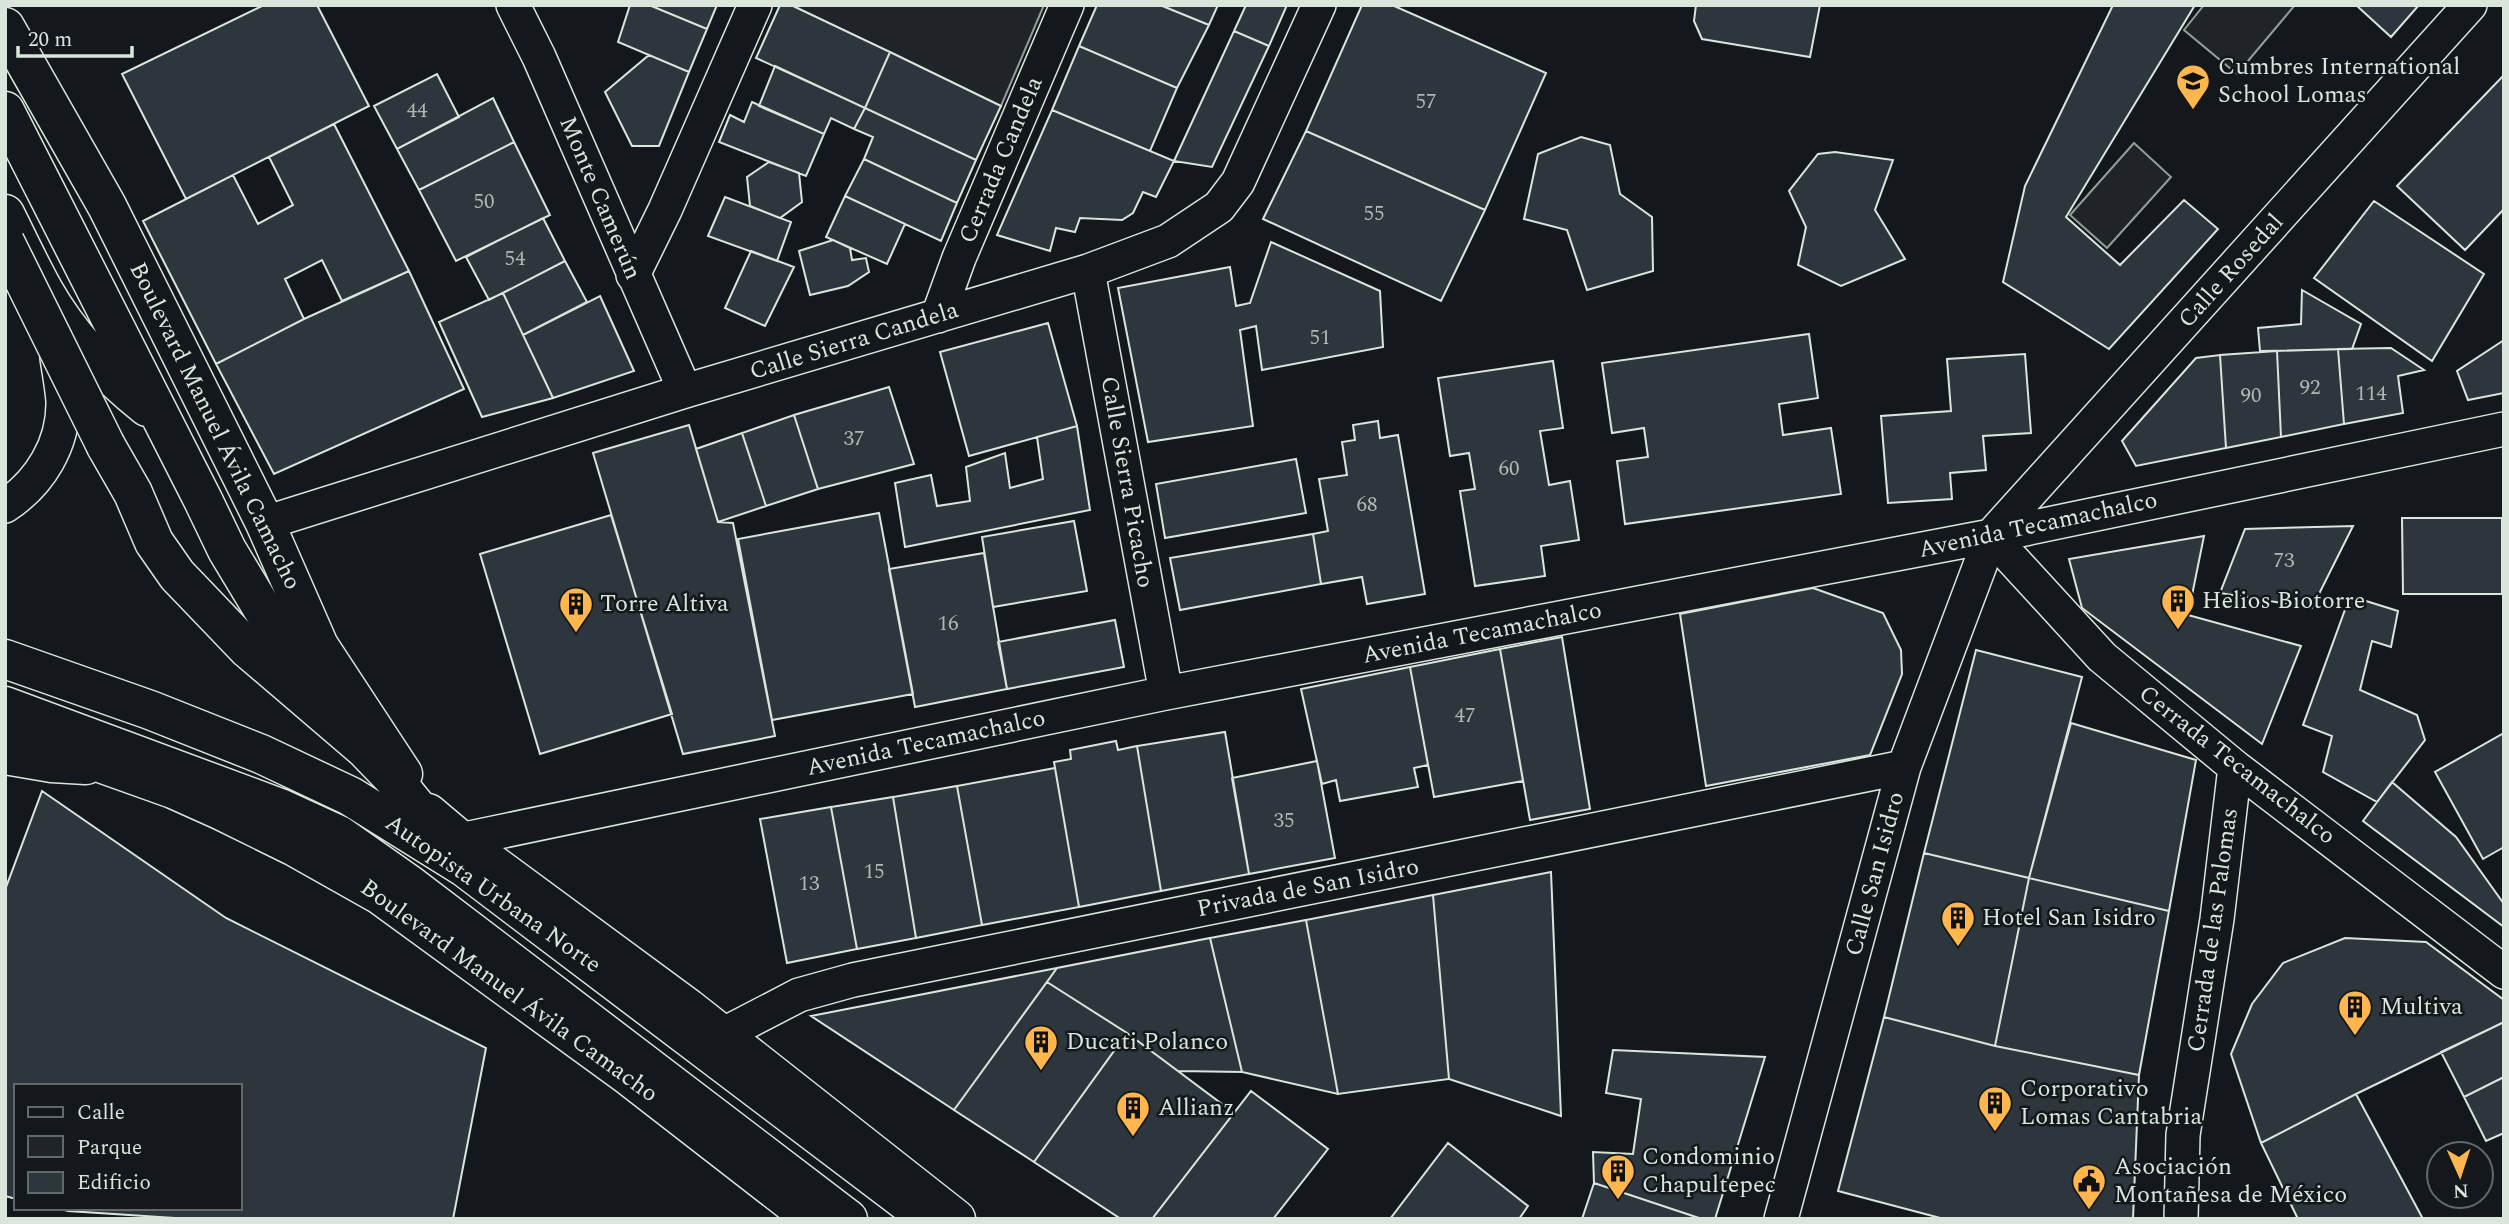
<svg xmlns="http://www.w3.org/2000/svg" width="2509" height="1224" viewBox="0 0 2509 1224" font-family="Spectral,serif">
  <rect width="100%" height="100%" fill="#14181c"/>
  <path fill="#202428" stroke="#939e99" stroke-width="2" d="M791,5H1044L1001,106Z
    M2204,5H2295L2237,74L2184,30Z
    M2134,143L2171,177L2107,248L2070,215Z"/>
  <path fill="#2c363c" stroke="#d8e6dc" stroke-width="2" d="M264,5H317L369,106L186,199L122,74Z
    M630,5H649L707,29L689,72L618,42Z
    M649,5H717L707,29Z
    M780,5H791L890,52L865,108L756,58Z
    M1097,5H1160L1209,25L1177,88L1079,46Z
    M1160,5H1218L1209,25Z
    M1246,5H1287L1269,46L1234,31Z
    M1362,5H1392L1546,73L1485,210L1306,131Z
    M1696,5H1820L1810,57L1702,39L1694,21Z
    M2113,5H2195L2066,217L2120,265L2184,200L2218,229L2109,349L2003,282L2025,186Z
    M2356,5H2419L2391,37Z
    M1234,31L1269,46L1212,167L1174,161Z
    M1079,46L1177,88L1150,151L1052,110Z
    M890,52L1001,106L976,160L865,108Z
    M649,55L689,72L659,146H632L605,92Z
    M775,66L865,108L854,129L831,118L824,134L759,106Z
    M437,74L459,117L397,149L374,106Z
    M2504,75V209L2465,250L2397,186Z
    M493,98L514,142L419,190L397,149Z
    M752,102L824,134L806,176L719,142L730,115L744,122Z
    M865,108L976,160L957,203L864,159L873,137L854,129Z
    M1052,110L1174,161L1156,197L1143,192L1133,213L1122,220L1080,218L1075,232L1056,228L1050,251L997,235Z
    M334,124L409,271L342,301L322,260L285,279L304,319L216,364L143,221L233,175L258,224L293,205L269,157Z
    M1306,131L1485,210L1441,301L1263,219Z
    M1581,137L1610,145L1620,194L1652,217L1653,271L1587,290L1567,230L1524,219L1538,154Z
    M514,142L550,215L456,261L419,190Z
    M1835,152L1893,160L1875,210L1905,259L1841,286L1798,265L1806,227L1789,191L1818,154Z
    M864,159L957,203L941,241L845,196Z
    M769,162L799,173L802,202L780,218L750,206L747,177Z
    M845,196L905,224L887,264L826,237Z
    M725,197L791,222L777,261L708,236Z
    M2374,201L2484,274L2432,361L2314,278Z
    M543,218L565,261L489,300L466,257Z
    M833,240L850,248L852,260L866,258L869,272L848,286L810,295L799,251Z
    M1271,242L1380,291L1383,347L1262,370L1256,326L1240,330L1253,426L1148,442L1118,288L1230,267L1236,306L1250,303Z
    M751,251L794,267L765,326L725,308Z
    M565,261L587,302L523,335L503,293Z
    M409,271L464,389L274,474L216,364L304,319Z
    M2302,290L2361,324L2352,349L2260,351L2258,328L2301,324Z
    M503,293L553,398L482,417L439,322Z
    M600,296L634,371L553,398L523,335Z
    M1048,323L1077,426L969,456L940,352Z
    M1809,334L1818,398L1779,404L1783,435L1831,428L1841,494L1625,524L1617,461L1648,457L1644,428L1612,433L1602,363Z
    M2504,340V393L2468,400L2457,371Z
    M2391,348L2424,370L2398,376L2403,413L2344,424L2338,349Z
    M2338,349L2344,424L2281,437L2277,351Z
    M2277,351L2281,437L2226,448L2220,355Z
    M2025,354L2031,433L1983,436L1986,470L1950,473L1952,499L1888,503L1881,416L1951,411L1947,359Z
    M2220,355L2226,448L2136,466L2122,441L2196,358Z
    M1553,361L1563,428L1540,431L1549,485L1570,481L1579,540L1541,546L1545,576L1475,586L1460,491L1475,489L1469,453L1450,456L1438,378Z
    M889,387L914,464L818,489L794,415Z
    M794,415L818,489L766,506L742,433Z
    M1378,421L1380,438L1398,435L1425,594L1367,604L1362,577L1321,584L1313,534L1328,531L1319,479L1347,475L1342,442L1355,440L1353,425Z
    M689,425L718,522L733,523L775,736L683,754L593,453Z
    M1077,426L1090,510L905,547L895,483L931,475L937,506L970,501L966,467L1005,453L1010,488L1043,479L1037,437Z
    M742,433L766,506L718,522L696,449Z
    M1296,459L1306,513L1165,538L1156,484Z
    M879,513L913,694L772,720L738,539Z
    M611,515L672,714L540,754L480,554Z
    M2402,518H2502V594H2403Z
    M1074,521L1087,591L993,607L982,537Z
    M2353,526L2312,608L2220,593L2245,529Z
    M1313,534L1321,584L1180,610L1170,558Z
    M2204,536L2188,615L2301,646L2262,744L2082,608L2069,559Z
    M984,553L1007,689L915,707L889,569Z
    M1813,588L1883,613L1901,650L1902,674L1870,755L1706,786L1680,614Z
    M2350,596L2398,611L2391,647L2372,641L2360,690L2417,715L2425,740L2377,802L2323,772L2332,736L2303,725Z
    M1115,620L1124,667L1007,689L998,642Z
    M1562,637L1590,809L1530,820L1500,649Z
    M1500,649L1523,781L1434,797L1410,667Z
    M1976,650L2082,677L2029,878L1924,853Z
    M1410,667L1428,765L1414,768L1418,787L1340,801L1336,780L1322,784L1301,689Z
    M2071,723L2196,760L2169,911L2029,878Z
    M1225,732L1249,874L1161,891L1137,746Z
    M2504,733V847L2483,859L2435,772Z
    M1116,741L1118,750L1137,746L1161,891L1079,907L1054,762L1071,759L1070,750Z
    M1317,761L1335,858L1249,874L1232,778Z
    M1055,768L1079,907L982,925L957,786Z
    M2392,782L2456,837L2504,904V927L2363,821Z
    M957,786L982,925L916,938L893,797Z
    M42,791L226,918L486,1048L453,1219H190L68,1211L57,1208H240V1086H16V1199L5,1196V890Z
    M893,797L916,938L857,949L831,807Z
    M831,807L857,949L787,963L760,819Z
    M1924,853L2029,878L1995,1046L1884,1017Z
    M1551,872L1561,1116L1449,1079L1433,895Z
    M2029,878L2169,911L2139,1075L1995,1046Z
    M1433,895L1449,1079L1338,1094L1306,920Z
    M1306,920L1338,1094L1242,1072L1210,938Z
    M1210,938L1242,1072L1178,1071L1127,1033L1047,982L1057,968Z
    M2345,938L2426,942L2504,1000V1022L2356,1094L2261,1143L2231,1054L2252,1004L2283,963Z
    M1057,968L954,1110L811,1016Z
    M1047,982L1127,1033L1034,1162L954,1110Z
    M1884,1017L1995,1046L2139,1075L2133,1219H1944L1838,1191Z
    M2504,1022V1077L2464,1097L2441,1052Z
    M1127,1033L1234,1113L1152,1219H1121L1034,1162Z
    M1613,1050L1765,1057L1715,1219H1702L1594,1183L1593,1152L1633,1154L1641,1099L1606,1093Z
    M2504,1077V1133L2486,1141L2464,1097Z
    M1251,1091L1328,1149L1273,1219H1152Z
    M2356,1094L2423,1219H2298L2261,1143Z
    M1448,1143L1528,1206L1519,1219H1390Z
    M1594,1183L1702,1219H1582Z"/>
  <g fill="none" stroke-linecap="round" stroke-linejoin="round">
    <g stroke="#d8e6dc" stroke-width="36">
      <path id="minor" d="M513,5L539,57L685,391
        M1088,271L1166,693
        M633,275L665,210L755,5
        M938,316L959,258L1067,5
        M5,506C40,483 64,444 63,401C62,387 59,372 57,358
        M265,523L685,391L1088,271L1168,241L1219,207L1238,182L1319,5
        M1991,536L2102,657L2235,767L2504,972
        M460,840L1166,693L1991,536L2504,429
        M722,1035L799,995L853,980L1904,767
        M1781,1219L1904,767L1991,536L2470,5
        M2181,1219L2183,1135L2217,919L2235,767"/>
    </g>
    <g stroke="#d8e6dc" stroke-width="41">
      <path id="secondary" d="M5,27L107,206L265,523L319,646L403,774
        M5,755L52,763L86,765"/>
    </g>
    <g stroke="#d8e6dc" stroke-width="41">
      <path id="trunk" d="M5,111L203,500L227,550L268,618L352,725
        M5,214C18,240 30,266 44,291C70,337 107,375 147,407
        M5,729L173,789L222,811L293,846L380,895L630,1077L813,1219
        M428,813L460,840L688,1008L956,1219"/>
    </g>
    <g stroke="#d8e6dc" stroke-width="41">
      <path id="motorway" d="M106,446L133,493L154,542L177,575L248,649L365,749L392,777L448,846
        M5,659L150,710L261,754L350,796L464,867L929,1219
        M5,706L280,808L339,835L410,885L848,1219"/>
    </g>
    <use href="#minor" stroke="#14181c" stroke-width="33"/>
    <use href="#secondary" stroke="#14181c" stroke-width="38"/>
    <use href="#trunk" stroke="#14181c" stroke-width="38"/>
    <use href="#motorway" stroke="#14181c" stroke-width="38"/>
    <g stroke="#d8e6dc" stroke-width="41" stroke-linecap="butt">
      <path id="motorway-bridge" d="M5,242L106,446"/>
    </g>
    <use href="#motorway-bridge" stroke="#14181c" stroke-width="38"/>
  </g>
  <defs>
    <g id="school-pin" transform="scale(1.75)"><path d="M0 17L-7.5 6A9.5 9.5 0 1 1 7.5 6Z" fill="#ffb74d" stroke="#14181c"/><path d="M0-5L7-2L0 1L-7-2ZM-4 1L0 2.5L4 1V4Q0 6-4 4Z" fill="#111"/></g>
    <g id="building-pin" transform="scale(1.75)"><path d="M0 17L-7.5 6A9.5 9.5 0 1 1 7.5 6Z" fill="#ffb74d" stroke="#14181c"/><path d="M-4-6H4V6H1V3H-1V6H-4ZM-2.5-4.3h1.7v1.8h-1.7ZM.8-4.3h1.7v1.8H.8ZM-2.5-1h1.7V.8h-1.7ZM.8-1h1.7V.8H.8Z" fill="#111"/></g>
    <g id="civic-pin" transform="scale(1.75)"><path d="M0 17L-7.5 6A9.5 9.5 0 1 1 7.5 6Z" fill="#ffb74d" stroke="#14181c"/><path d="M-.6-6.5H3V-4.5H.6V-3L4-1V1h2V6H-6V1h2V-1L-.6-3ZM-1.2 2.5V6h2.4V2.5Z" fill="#111"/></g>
  </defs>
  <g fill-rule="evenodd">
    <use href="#school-pin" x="2193" y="81"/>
    <use href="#building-pin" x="2178" y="601"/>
    <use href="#building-pin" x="576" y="604"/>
    <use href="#building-pin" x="1958" y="918"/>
    <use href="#building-pin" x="2355" y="1007"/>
    <use href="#building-pin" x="1041" y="1042"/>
    <use href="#building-pin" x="1995" y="1103"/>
    <use href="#building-pin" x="1133" y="1108"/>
    <use href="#building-pin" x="1618" y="1171"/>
    <use href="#civic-pin" x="2089" y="1181"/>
  </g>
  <g text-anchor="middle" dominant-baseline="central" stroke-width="5" stroke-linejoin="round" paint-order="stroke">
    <g font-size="21" fill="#adbab4">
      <text x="1426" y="102">57</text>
      <text x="417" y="111">44</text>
      <text x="484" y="202">50</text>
      <text x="1374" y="214">55</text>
      <text x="515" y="259">54</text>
      <text x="1320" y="338">51</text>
      <text x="2310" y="388">92</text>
      <text x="2371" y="394">114</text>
      <text x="2251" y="396">90</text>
      <text x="854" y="439">37</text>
      <text x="1509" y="469">60</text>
      <text x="1367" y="505">68</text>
      <text x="2284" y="561">73</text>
      <text x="948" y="624">16</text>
      <text x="1465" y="716">47</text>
      <text x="1284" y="821">35</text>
      <text x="874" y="872">15</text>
      <text x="809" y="884">13</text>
    </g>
    <g font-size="24" fill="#d8e6dc" stroke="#14181c" text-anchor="start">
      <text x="2218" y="67">Cumbres International<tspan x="2218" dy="28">School Lomas</tspan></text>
      <text x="2202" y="601">Helios Biotorre</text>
      <text x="600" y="604">Torre Altiva</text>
      <text x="1982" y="918">Hotel San Isidro</text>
      <text x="2380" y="1007">Multiva</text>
      <text x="1066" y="1042">Ducati Polanco</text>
      <text x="2020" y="1089">Corporativo<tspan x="2020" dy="28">Lomas Cantabria</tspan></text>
      <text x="1158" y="1108">Allianz</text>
      <text x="1642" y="1157">Condominio<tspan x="1642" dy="28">Chapultepec</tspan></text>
      <text x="2114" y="1167">Asociación<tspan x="2114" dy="28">Montañesa de México</tspan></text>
    </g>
    <g font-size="24" fill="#d8e6dc" stroke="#14181c">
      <text transform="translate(1001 160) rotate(-67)">Cerrada Candela</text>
      <text transform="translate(600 198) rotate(67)">Monte Camerún</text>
      <text transform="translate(2231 271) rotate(-48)">Calle Rosedal</text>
      <text transform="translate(854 341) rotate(-17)">Calle Sierra Candela</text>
      <text transform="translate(215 426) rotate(64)">Boulevard Manuel Ávila Camacho</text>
      <text transform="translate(1127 482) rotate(80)">Calle Sierra Picacho</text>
      <text transform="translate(2038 525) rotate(-12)">Avenida Tecamachalco</text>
      <text transform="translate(1482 633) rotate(-11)">Avenida Tecamachalco</text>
      <text transform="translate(926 743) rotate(-12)">Avenida Tecamachalco</text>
      <text transform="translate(2237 765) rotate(38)">Cerrada Tecamachalco</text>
      <text transform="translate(1875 874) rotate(-75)">Calle San Isidro</text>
      <text transform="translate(1308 888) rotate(-11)">Privada de San Isidro</text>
      <text transform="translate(493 894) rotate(35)">Autopista Urbana Norte</text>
      <text transform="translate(2213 930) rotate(-82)">Cerrada de las Palomas</text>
      <text transform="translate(509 991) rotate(36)">Boulevard Manuel Ávila Camacho</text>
    </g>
  </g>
  <rect width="2509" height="1224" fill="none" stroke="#d8e6dc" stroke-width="14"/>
  <rect x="14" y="1084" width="228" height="126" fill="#14181c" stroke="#626a69" stroke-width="2"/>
  <rect x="28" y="1107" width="35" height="10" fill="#14181c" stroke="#626a69" stroke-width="2"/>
  <text x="77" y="1119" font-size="21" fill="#d8e6dc">Calle</text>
  <rect x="28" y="1136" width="35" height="21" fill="#202428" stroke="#626a69" stroke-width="2"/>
  <text x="77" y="1154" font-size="21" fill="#d8e6dc">Parque</text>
  <rect x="28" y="1172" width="35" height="21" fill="#2c363c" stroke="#626a69" stroke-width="2"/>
  <text x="77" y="1189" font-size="21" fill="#d8e6dc">Edificio</text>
  <g transform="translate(2460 1175) rotate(177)"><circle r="33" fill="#14181c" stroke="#626a69" stroke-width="2"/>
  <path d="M0-5L12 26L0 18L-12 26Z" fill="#ffb74d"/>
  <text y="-10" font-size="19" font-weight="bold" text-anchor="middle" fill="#d8e6dc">N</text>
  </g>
  <path d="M18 46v10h114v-10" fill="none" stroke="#d8e6dc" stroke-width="3.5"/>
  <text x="28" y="46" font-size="21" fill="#d8e6dc" stroke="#14181c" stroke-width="5" paint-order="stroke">20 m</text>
</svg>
